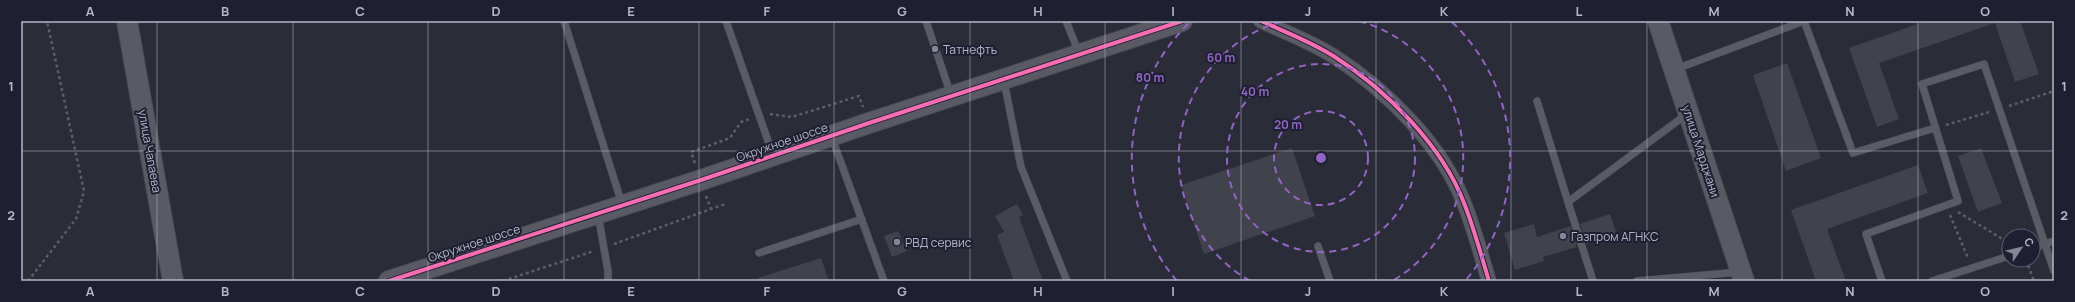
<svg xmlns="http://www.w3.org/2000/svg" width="2075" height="302" viewBox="0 0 2075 302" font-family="Manrope,sans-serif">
  <rect width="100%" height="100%" fill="#2a2c37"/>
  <path fill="#40424c" d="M1926,21H2020L2039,74L2015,82L1995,23L1879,63L1899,119L1877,127L1849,48Z
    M1787,63L1821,158L1786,171L1753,75Z
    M1292,148L1315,216L1204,254L1181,185Z
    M1981,148L2002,203L1978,212L1958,156Z
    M1918,165L1928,193L1827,229L1846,281H1816L1791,210Z
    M1017,204L1023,215L1019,217L1043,281H1014L997,235L1004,232L995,216Z
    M1610,214L1617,235L1587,244L1580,224Z
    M1534,224L1537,237L1571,226L1577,247L1543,257L1544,261L1515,270L1504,233Z
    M898,231L907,251L892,257L884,236Z
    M821,258L829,281H758V278Z"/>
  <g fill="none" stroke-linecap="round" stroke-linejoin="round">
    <g stroke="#484951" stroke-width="8">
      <path id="lane" d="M564,21L622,204
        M726,21L773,155
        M926,21L951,95
        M1066,21L1079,53
        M1676,69L1804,21L1853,153L1935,128
        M1004,81L1021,167L1067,281
        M1537,101L1568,202
        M832,138L884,281
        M598,214L608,271V281
        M1318,246L1330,281
        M2033,248L2054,241
        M759,253L862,219
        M1593,281L1568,202L1687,114
        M1637,281L1740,272
        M1882,281L1866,234L1958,201L1922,84L1984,64L2054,271
        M1932,281L2009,256"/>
    </g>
    <g stroke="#484951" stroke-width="16">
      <path id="street" d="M1261,21C1285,32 1312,42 1335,57C1386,90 1442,145 1464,203C1474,228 1481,255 1489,281"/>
    </g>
    <g stroke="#484954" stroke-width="22">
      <path id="secondary" d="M127,21L173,281
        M1658,21L1744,281
        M389,281L701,180L869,123L1182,21"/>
    </g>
    <path stroke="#5c5e67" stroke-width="2.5" stroke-dasharray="3 3" stroke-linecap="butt" d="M2009,106L2054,91
      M770,114L792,117L859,96L863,107
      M1946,125L1989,112
      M695,163L691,152L730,138L741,122L750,119
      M706,196L711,209
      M1958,212L2009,243
      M1950,215L1968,258
      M614,244L725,204
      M2026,260L2034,281
      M28,281L76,219L84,191L47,21
      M503,281L594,251"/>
    <use href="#lane" stroke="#5a5c65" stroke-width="7"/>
    <use href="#street" stroke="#5a5c65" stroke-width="14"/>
    <use href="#secondary" stroke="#595a63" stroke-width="20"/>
    <g stroke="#1e2031" stroke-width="6">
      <path id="cycleway" d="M1261,21C1285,32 1312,42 1335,57C1386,90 1442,145 1464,203C1474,228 1481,255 1489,281
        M389,281L701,180L869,123L1182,21"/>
    </g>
    <use href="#cycleway" stroke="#f96db3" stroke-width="4"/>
  </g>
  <path fill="none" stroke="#b5b7c8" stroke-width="1" stroke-opacity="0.55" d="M157,21V281M293,21V281M428,21V281M564,21V281M699,21V281M834,21V281M970,21V281M1105,21V281M1241,21V281M1376,21V281M1511,21V281M1647,21V281M1782,21V281M1918,21V281M21,151H2054"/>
  <g fill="none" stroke="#9264c3" stroke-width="2" stroke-dasharray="7 5">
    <circle cx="1321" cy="158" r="47"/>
    <circle cx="1321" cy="158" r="94"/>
    <path d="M1250 281A142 142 0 0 1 1283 21M1359 21A142 142 0 0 1 1392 281"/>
    <path d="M1177 281A189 189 0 0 1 1190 22M1452 22A189 189 0 0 1 1465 281"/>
  </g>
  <g fill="#848695" stroke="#1e2031" stroke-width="1.5">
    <circle cx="935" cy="49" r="4"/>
    <circle cx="1563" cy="236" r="4"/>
    <circle cx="897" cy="242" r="4"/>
  </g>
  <g text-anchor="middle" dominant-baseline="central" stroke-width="4" stroke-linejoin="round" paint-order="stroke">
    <g font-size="12" fill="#b5b7c8" stroke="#1e2031" text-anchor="start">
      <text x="943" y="49">Татнефть</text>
      <text x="1571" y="236">Газпром АГНКС</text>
      <text x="905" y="242">РВД сервис</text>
    </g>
    <g font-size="12" fill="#b5b7c8" stroke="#1e2031">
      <text transform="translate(782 142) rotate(-19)">Окружное шоссе</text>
      <text transform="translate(150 151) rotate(80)">улица Чапаева</text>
      <text transform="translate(1701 151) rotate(72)">улица Марджани</text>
      <text transform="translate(474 243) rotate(-18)">Окружное шоссе</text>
    </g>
  </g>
  <circle cx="1321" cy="158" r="6" fill="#9264c3" stroke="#1e2031" stroke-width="2"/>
  <g font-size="12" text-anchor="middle" font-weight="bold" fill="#9264c3" stroke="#1e2031" stroke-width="4" stroke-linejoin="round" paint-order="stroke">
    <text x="1221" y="62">60 m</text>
    <text x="1150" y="82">80 m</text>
    <text x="1255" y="96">40 m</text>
    <text x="1288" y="129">20 m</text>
  </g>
  <rect width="2075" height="302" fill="none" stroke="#1e2031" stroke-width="44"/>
  <g transform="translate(2021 248) rotate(55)"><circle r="19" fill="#1e2031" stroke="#5a5c6d"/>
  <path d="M0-3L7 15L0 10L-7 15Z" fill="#848695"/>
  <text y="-6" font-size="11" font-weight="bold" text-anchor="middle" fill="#b5b7c8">С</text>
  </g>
  <rect x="22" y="22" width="2031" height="258" fill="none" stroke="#b5b7c8" stroke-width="1.5"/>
  <g font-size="13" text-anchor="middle" font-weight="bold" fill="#b5b7c8">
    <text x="90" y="16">A</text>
    <text x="225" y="16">B</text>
    <text x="360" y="16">C</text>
    <text x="496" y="16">D</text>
    <text x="631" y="16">E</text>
    <text x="767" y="16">F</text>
    <text x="902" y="16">G</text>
    <text x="1038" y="16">H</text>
    <text x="1173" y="16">I</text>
    <text x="1308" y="16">J</text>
    <text x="1444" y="16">K</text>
    <text x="1579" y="16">L</text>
    <text x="1714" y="16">M</text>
    <text x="1850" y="16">N</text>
    <text x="1985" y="16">O</text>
    <text x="11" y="91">1</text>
    <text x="2064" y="91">1</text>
    <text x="11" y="220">2</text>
    <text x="2064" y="220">2</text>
    <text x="90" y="296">A</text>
    <text x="225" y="296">B</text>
    <text x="360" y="296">C</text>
    <text x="496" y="296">D</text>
    <text x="631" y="296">E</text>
    <text x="767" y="296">F</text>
    <text x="902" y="296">G</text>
    <text x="1038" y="296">H</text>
    <text x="1173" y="296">I</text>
    <text x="1308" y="296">J</text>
    <text x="1444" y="296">K</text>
    <text x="1579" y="296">L</text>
    <text x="1714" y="296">M</text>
    <text x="1850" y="296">N</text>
    <text x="1985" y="296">O</text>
  </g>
</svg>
